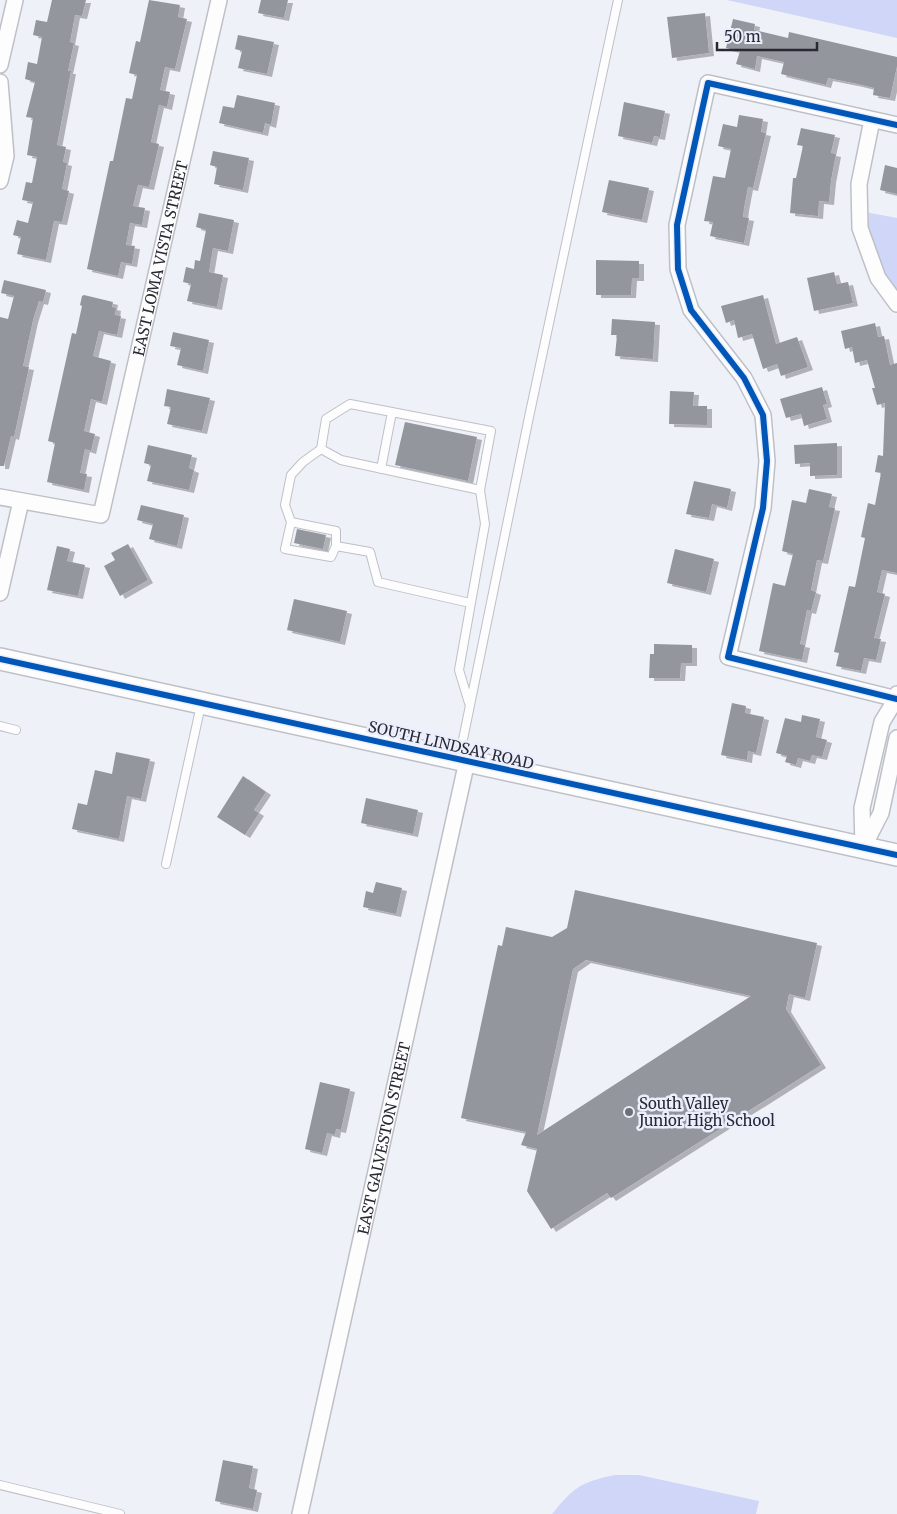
<svg xmlns="http://www.w3.org/2000/svg" width="897" height="1514" viewBox="0 0 897 1514" font-family="Merriweather,serif">
  <defs>
    <filter id="shadow"><feDropShadow dx="5" dy="3" stdDeviation="0" flood-color="#0004"/></filter>
  </defs>
  <rect width="100%" height="100%" fill="#eff1f8"/>
  <path fill="#cfd6f8" d="M727,0H897V38Z
    M860,211L897,218V305L878,278Z
    M615,1475H639L759,1501L756,1514H552C574,1487 581,1482 615,1475Z"/>
  <path fill="#94969d" fill-rule="evenodd" filter="url(#shadow)" d="M52,0H86L82,16L75,15L70,42L74,43L68,71H71L57,145L66,147L63,162L67,163L62,189L69,191L62,222L54,221L46,260L17,254L21,237L13,235L17,220L28,223L33,202L22,200L26,182L32,183L37,157L27,155L33,118L26,117L35,82L25,79L28,62L37,64L42,37L33,35L36,20L47,22Z
    M149,0L180,5L178,17L187,19L175,69L165,67L160,90L170,92L167,107L159,105L153,132L151,142L159,144L149,187L138,185L133,206L145,208L142,225L130,223L126,245L135,246L132,264L121,262L118,276L87,269L110,161H113L126,98L132,99L137,75L129,73L136,41L140,42Z
    M261,0H288L284,18L258,13Z
    M705,13L709,53L672,58L667,17Z
    M733,19L755,24L754,30L763,32L788,38L789,32L897,57V66L890,98L873,95L874,88L858,84L828,78L826,85L781,74L784,62L757,56L755,69L736,64L740,51L726,48Z
    M238,35L274,42L267,74L238,68L242,51L235,49Z
    M237,95L275,103L271,125L265,123L263,133L219,123L223,106L234,108Z
    M624,102L665,111L660,137L654,136L652,143L618,136Z
    M739,115L763,119L761,132L766,133L753,188L748,187L744,208L743,217L749,218L744,243L710,236L713,222L704,221L713,176L725,178L731,149L718,146L723,124L737,127Z
    M801,128L835,135L831,153L836,154L831,180L829,202L819,201L818,216L790,213L793,178H796L803,146L797,145Z
    M213,151L249,158L243,190L214,184L217,167L210,165Z
    M885,165L897,168V194L880,190Z
    M609,180L649,188L642,220L602,212Z
    M199,213L234,220L228,251L213,248L209,272L223,275L217,307L187,301L191,284L183,282L186,267L194,269L195,260L200,261L206,230L196,227Z
    M596,260L639,261V278H632L631,295H596Z
    M834,272L837,284L848,282L853,303L814,311L807,278Z
    M4,280L46,290L43,302L39,301L33,320L23,366L29,367L14,437L11,436L4,466H0V317L8,319L14,296L1,293Z
    M84,295L113,302L112,307L116,308L115,315L121,316L117,335L99,331L93,356L111,361L102,402L91,399L84,431L95,434L91,451L85,449L80,473L87,474L84,490L47,482L55,443L48,441L72,333L76,334L82,306L80,305L82,296Z
    M763,295L776,344L797,337L808,367L781,376L777,364L763,369L752,334L738,338L734,320L726,323L721,306Z
    M612,319L655,322L653,359L615,356L617,335H611Z
    M875,323L878,337L884,336L890,365L897,363V573L882,570L877,592L885,594L874,638L881,639L876,660L864,658L861,671L836,666L839,653L834,652L849,586L855,587L865,538L861,537L868,503L875,505L881,473L875,472L878,455L883,456L885,403L877,405L872,388H875L867,360L855,363L852,347L845,349L841,331Z
    M173,332L209,340L203,371L177,365L181,348L170,346Z
    M822,387L827,404L823,405L827,419L804,426L801,414L786,418L780,399Z
    M167,389L210,398L202,431L167,424L171,407L164,406Z
    M670,391L694,392L693,406H707V425L669,424Z
    M405,422L477,437L468,481L395,465Z
    M837,443V475L810,476V463L795,464L794,445Z
    M148,445L192,455L189,468L194,470L189,490L147,481L151,465L144,463Z
    M694,481L731,489L727,508L712,504L709,518L686,514Z
    M809,489L832,494L829,507L835,508L823,561L817,560L811,590L816,592L811,611L807,610L800,644L805,645L802,660L759,651L773,583L785,586L793,554L782,551L792,500L806,503Z
    M141,505L184,515L177,546L149,539L153,524L137,520Z
    M297,529L326,535L323,549L294,543Z
    M128,544L148,580L120,596L104,566L115,560L111,553Z
    M57,546L70,549L67,561L85,565L78,596L47,590Z
    M675,549L714,559L706,592L667,583Z
    M294,599L347,611L340,642L287,630Z
    M654,644L692,645V663H681L680,678H649L650,654H654Z
    M732,703L746,706L745,713L764,717L756,753L748,751L747,760L721,755Z
    M802,715L820,719L816,737L827,740L822,757L812,755L810,761L798,758L796,765L785,762L787,756L776,753L785,718L801,722Z
    M116,752L150,759L141,799L127,796L119,839L72,829L78,803L87,805L95,770L112,774Z
    M243,776L266,792L254,810L259,813L245,835L217,817Z
    M366,798L418,810L413,834L361,823Z
    M376,882L402,888L396,914L363,907L366,891L373,893Z
    M575,890L817,943L805,998L789,994L786,1009L821,1065L611,1198L607,1193L551,1229L527,1191L537,1149L521,1145L526,1132L461,1118L498,945L502,946L506,927L552,937L567,928ZM586,960L751,996L537,1135L573,969Z
    M320,1082L350,1089L341,1130L336,1129L335,1135L327,1133L322,1153L305,1149Z
    M223,1460L253,1466L249,1488L257,1490L253,1509L215,1501Z"/>
  <g fill="none" stroke-linecap="round" stroke-linejoin="round">
    <g stroke="#bec0c7" stroke-width="10">
      <path id="lane" d="M381,469L392,412
        M291,522L336,531V546L331,557L285,549L291,522L285,505L291,475L303,462L321,449
        M336,546L370,552L378,582L470,603
        M469,703L459,670L485,524L480,490L491,431L350,404L326,419L321,449L341,460L480,490
        M0,726L16,730
        M459,759L529,417L618,0
        M166,864L201,705
        M0,1485L120,1514"/>
    </g>
    <g stroke="#bec0c7" stroke-width="18">
      <g id="street">
        <path d="M0,65L15,0"/>
        <path d="M0,82L6,156L0,181"/>
        <path d="M872,120L859,184L860,228L878,278L897,304"/>
        <path d="M897,125L708,83L677,225L678,269L691,310L744,378L763,415L767,461L763,508L728,657L897,699"/>
        <path id="s1" d="M0,497L101,515L219,0"/>
        <path d="M0,593L21,501"/>
        <path d="M864,846L881,813L897,738"/>
        <path d="M863,847L862,808L882,722L896,699L897,694"/>
        <path id="s2" d="M300,1514L467,761"/>
      </g>
    </g>
    <g stroke="#bec0c7" stroke-width="24">
      <path id="secondary" d="M0,659L897,855"/>
    </g>
    <use href="#lane" stroke="#fdfdfe" stroke-width="8"/>
    <use href="#street" stroke="#fdfdfe" stroke-width="15"/>
    <use href="#secondary" stroke="#fdfdfe" stroke-width="21"/>
    <g stroke="#ebeefc" stroke-width="9">
      <path id="cycleway" d="M897,125L708,83L677,225L678,269L691,310L744,378L763,415L767,461L763,508L728,657L897,699
        M0,659L897,855"/>
    </g>
    <use href="#cycleway" stroke="#0057b8" stroke-width="6"/>
  </g>
  <circle fill="#6e6f77" stroke="#ebeefc" stroke-width="2" cx="629" cy="1112" r="5"/>
  <g text-anchor="middle" dominant-baseline="central" stroke-width="5" stroke-linejoin="round" paint-order="stroke">
    <g font-size="15" fill="#282932" stroke="#ebeefc">
      <text stroke="none"><textPath href="#s1" startOffset="366">EAST LOMA VISTA STREET</textPath></text>
      <text transform="translate(451 745) rotate(13)">SOUTH LINDSAY ROAD</text>
      <text stroke="none"><textPath href="#s2" startOffset="385">EAST GALVESTON STREET</textPath></text>
    </g>
    <g font-size="15" fill="#282932" stroke="#ebeefc" text-anchor="start">
      <text x="639" y="1103">South Valley<tspan x="639" dy="17">Junior High School</tspan></text>
    </g>
  </g>
  <path d="M717 42v8h100v-8" fill="none" stroke="#282932" stroke-width="2.5"/>
  <text x="724" y="42" font-size="15" fill="#282932" stroke="#ebeefc" stroke-width="4" paint-order="stroke">50 m</text>
</svg>
